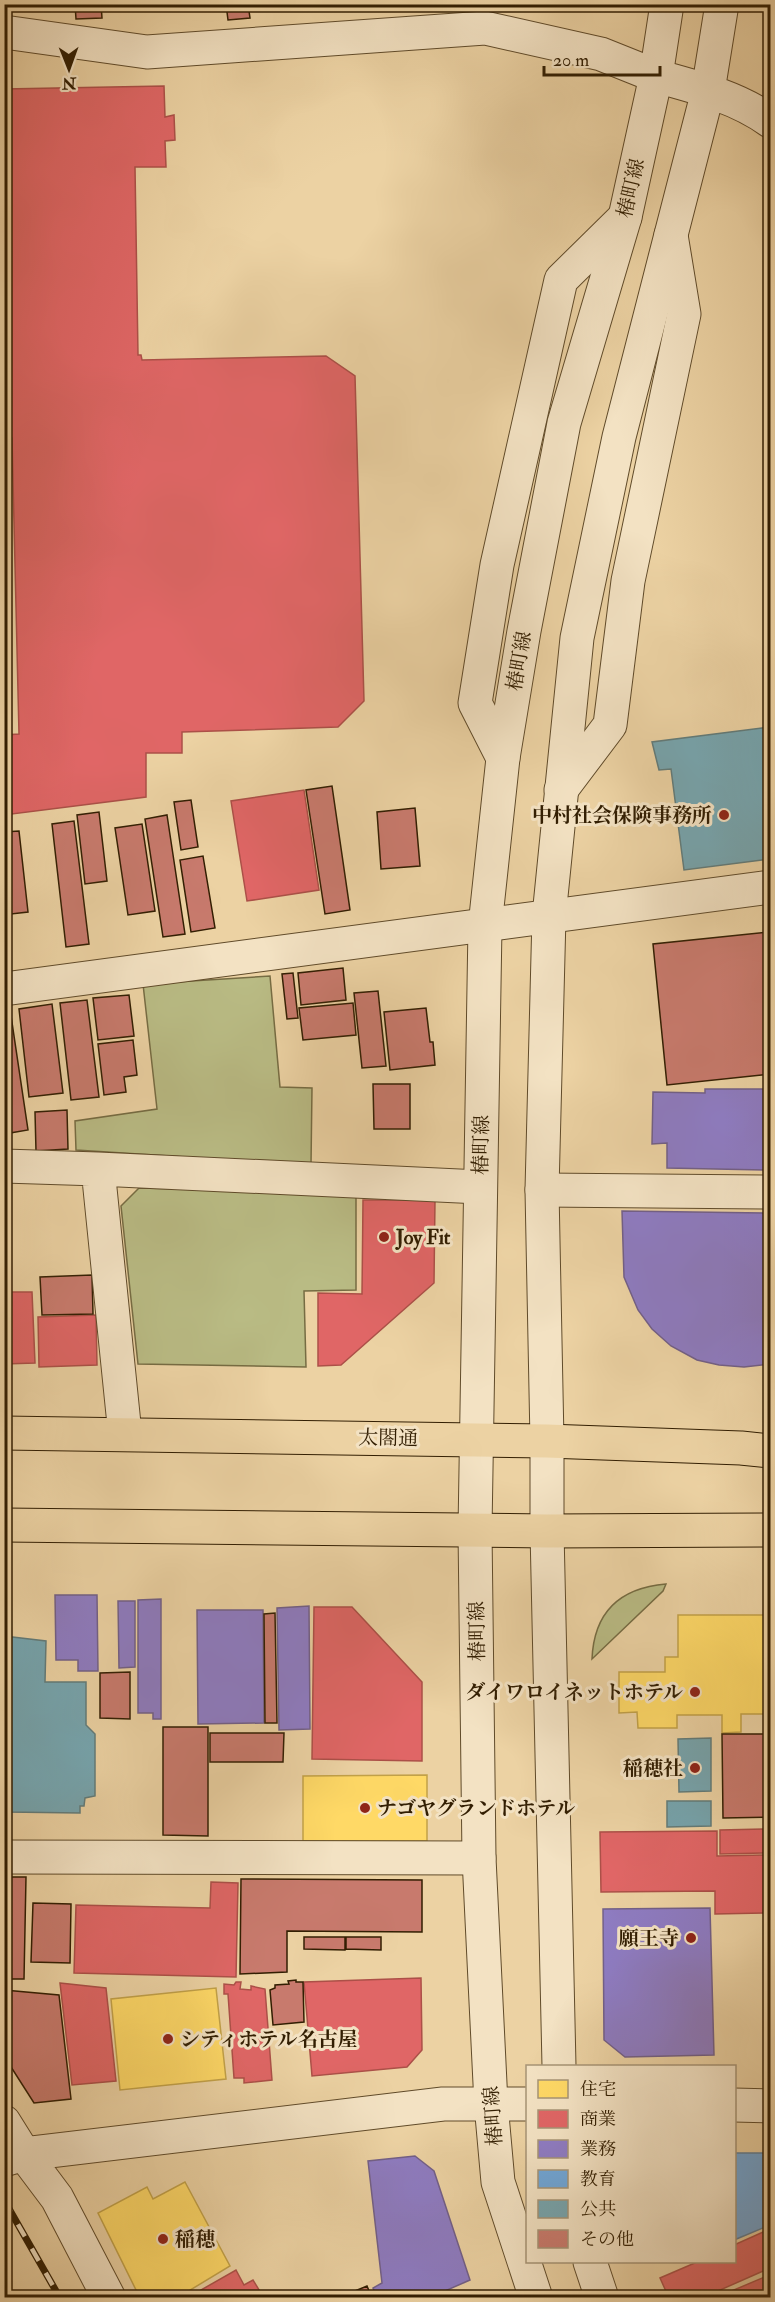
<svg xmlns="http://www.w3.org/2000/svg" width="775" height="2302" viewBox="0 0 775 2302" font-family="'IM FELL Double Pica','Noto Serif JP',serif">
  <rect width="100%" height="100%" fill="#ecd2a3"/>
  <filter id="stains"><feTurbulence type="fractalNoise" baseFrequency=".00333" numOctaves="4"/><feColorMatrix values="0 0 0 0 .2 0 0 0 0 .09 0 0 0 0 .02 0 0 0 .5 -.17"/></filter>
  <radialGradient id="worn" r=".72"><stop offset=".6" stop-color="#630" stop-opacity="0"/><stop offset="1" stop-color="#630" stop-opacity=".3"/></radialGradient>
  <path fill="#b9bb84" stroke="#766c43" stroke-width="1.5" d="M270,976L280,1087L312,1088L311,1165L76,1150L75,1121L157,1109L143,984Z
    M139,1188L356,1193V1290L304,1291L306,1367L138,1364L121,1206Z
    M666,1584L663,1591L592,1659C594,1612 619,1588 666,1584Z"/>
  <path fill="#ffd966" stroke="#c2a148" stroke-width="1.5" d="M678,1615H770V1714H741V1732L722,1733V1715H677V1728H638L637,1712L619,1713V1672H665V1657H678Z
    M427,1775V1841H303V1776Z
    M216,1988L226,2079L120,2090L111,1999Z
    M185,2182L230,2266L177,2298H140L98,2213L147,2187L153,2199Z"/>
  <path fill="#e06666" stroke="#ac5048" stroke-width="1.5" d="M164,86L165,117L174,115L175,140L165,141L166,167H135L138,355H141L142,360L326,356L355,376L364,701L338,727L182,732V753H146V797L4,815V735L19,734L12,438L5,436V421H10L4,249V89Z
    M304,790L319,890L247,901L231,801Z
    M363,1200H435L434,1283L341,1365L318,1366V1293L362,1294Z
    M4,1292H32L35,1363L4,1364Z
    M96,1315L97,1365L39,1367L38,1317Z
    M314,1607H352L422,1682V1761L312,1759Z
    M770,1829V1853L720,1854V1830Z
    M717,1831V1856L770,1855V1913L715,1914V1891L601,1892L600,1832Z
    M211,1882L238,1883L236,1977L74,1973L76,1905L210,1908Z
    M421,1978L422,2050L407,2067L312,2076L304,1982Z
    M236,1982H241L240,1989L251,1990V1986L265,1989L272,2080L244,2083V2078H234L228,1994H224V1984L234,1985Z
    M60,1983L106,1988L116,2081L72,2085Z
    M770,2229V2268L702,2298H669L660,2278L697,2262H734V2245Z
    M236,2270L244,2285L253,2280L264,2298H187Z
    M770,2274V2298H715L767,2276Z"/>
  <path fill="#8e7cc3" stroke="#726089" stroke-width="1.5" d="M705,1089H770V1170L667,1168V1143L652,1144L653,1092L705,1093Z
    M622,1211L770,1213V1364L744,1367L719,1365L697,1360L671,1346L652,1329L638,1310L624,1277Z
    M55,1595H97L98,1671H78V1660H56Z
    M161,1599V1719H153V1713H138V1600Z
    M118,1601H135V1667L119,1668Z
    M309,1606L310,1729L279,1730L277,1608Z
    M197,1610H263L264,1723L198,1724Z
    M710,1908L714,2055L625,2057L604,2040L603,1909Z
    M415,2156L434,2171L470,2280L429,2298H377L373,2288L382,2283L368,2161Z"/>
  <path fill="#6fa8dc" stroke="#5d7f9b" stroke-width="1.5" d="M734,2153H770V2225L734,2240Z"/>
  <path fill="#76a5af" stroke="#627c7b" stroke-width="1.5" d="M770,727V859L684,870L671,769L659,770L652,742Z
    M4,1636L46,1641L45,1682H86V1725L95,1734V1796L85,1798L84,1806H80V1813L7,1812L4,1805Z
    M711,1738V1791L679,1792L678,1739Z
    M667,1801H711V1826L667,1827Z"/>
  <path fill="#c87a6d" stroke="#321e02" stroke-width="1.5" d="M75,4H101L102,18L76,19Z
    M226,4H248L250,18L228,20Z
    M332,786L350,910L325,914L306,790Z
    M191,800L198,847L181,850L174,802Z
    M415,808L420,866L381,869L377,812Z
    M99,812L107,881L85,884L77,815Z
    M167,815L185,934L163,937L145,819Z
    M74,821L89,944L66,947L52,824Z
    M142,824L155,911L128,915L115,828Z
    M19,831L28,912L11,914L9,898L4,899V832Z
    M203,856L215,928L191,932L180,860Z
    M770,932V1074L667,1085L653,944Z
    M343,968L346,1000L301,1005L298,973Z
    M293,973L298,1018L287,1019L282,974Z
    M378,991L386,1066L362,1068L354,993Z
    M129,995L134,1036L98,1040L93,998Z
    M87,1000L99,1097L71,1100L60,1003Z
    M353,1003L356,1035L303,1040L299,1008Z
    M52,1004L63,1093L29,1097L19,1009Z
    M426,1008L430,1042H433L435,1065L390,1070L384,1012Z
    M10,1009L28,1130L4,1134V1010Z
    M133,1040L137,1075L124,1077L126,1092L104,1095L98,1044Z
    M373,1084H410V1129H374Z
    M67,1110L68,1149L36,1151L35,1112Z
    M92,1275L93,1314L42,1315L40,1277Z
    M275,1613L277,1723H265L264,1614Z
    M130,1672V1719L100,1718V1673Z
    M163,1727H208V1836L163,1835Z
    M210,1733H284L283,1762H210Z
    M722,1734H770V1817L723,1818Z
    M4,1877H26L24,1979H4Z
    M241,1879L422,1880V1932L287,1931V1972L240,1974Z
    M33,1903L71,1904L70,1963L31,1962Z
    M304,1937H345V1950L304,1949Z
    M346,1937H381V1950L346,1949Z
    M296,1980V1982H303L304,2022L273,2025L270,1990L275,1988V1985L289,1984L288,1981Z
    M4,1990L59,1995L71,2099L34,2103L4,2056Z
    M367,2286L372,2298H358L355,2291Z"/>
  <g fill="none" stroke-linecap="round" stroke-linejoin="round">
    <g stroke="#604b2a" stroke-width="35">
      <path id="minor" d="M4,32L147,52L485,28L601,54L656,76
        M503,758L475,703L497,565L561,280L625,217
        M561,790L610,725L628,581L684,314L671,235
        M4,989L770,887
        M4,1166L98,1169L480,1187
        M98,1169L125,1434
        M542,1190L770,1192
        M4,1857L479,1858
        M4,2122L24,2154L57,2198L109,2298
        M4,2160L24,2154L443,2104H491"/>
    </g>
    <g stroke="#604b2a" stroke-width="35">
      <path id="tertiary" d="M656,76C696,87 737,97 770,121
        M559,2066L547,1531V1441L542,1190L549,916L577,638L619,437L708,91L722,4
        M491,2104H528
        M734,2105L770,2106
        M590,2262L602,2298
        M536,2298L498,2182L491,2104L479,1858L475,1530L485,926L503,758L524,631L564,423L625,217L656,76L667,4"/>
    </g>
    <g stroke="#321e02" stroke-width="35">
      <path id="primary" d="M4,1433L547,1441L741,1448L770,1451
        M4,1525L547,1531L770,1530"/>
    </g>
    <use href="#minor" stroke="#f3e2c3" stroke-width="33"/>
    <use href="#tertiary" stroke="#f3e2c3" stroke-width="33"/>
    <use href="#primary" stroke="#ecd2a3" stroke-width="33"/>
    <g stroke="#321e02" stroke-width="7">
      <path id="rail" d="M4,2200L60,2298"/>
    </g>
    <use href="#rail" stroke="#f3e2c3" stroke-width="4.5" stroke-dasharray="14" stroke-linecap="butt"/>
  </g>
  <g fill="#8f2418" stroke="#f3e2c3" stroke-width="2">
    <circle cx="724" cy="815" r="6"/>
    <circle cx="384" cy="1237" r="6"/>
    <circle cx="695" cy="1692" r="6"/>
    <circle cx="695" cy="1768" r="6"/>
    <circle cx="365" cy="1808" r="6"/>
    <circle cx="691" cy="1938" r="6"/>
    <circle cx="168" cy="2039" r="6"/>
    <circle cx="163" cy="2239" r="6"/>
  </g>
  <g text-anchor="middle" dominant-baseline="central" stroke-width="6" stroke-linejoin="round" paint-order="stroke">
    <g font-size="20" fill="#321e02" stroke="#f3e2c3">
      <text transform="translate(631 188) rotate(-77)">椿町線</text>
      <text transform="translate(519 661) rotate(-80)">椿町線</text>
      <text transform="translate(481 1145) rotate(-89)">椿町線</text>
      <text transform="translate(388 1438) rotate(1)">太閤通</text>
      <text transform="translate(477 1631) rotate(-91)">椿町線</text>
      <text transform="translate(493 2116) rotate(-94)">椿町線</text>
    </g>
    <g font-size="20" font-weight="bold" fill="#321e02" stroke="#f3e2c3" text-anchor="end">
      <text x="712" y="815">中村社会保険事務所</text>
      <text x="396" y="1237" text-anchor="start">Joy Fit</text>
      <text x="683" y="1692">ダイワロイネットホテル</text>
      <text x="683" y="1768">稲穂社</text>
      <text x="377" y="1808" text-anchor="start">ナゴヤグランドホテル</text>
      <text x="679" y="1938">願王寺</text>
      <text x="180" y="2039" text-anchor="start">シティホテル名古屋</text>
      <text x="175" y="2239" text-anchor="start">稲穂</text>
    </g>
  </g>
  <rect width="775" height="2302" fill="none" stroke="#ecd2a3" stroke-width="24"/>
  <rect x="6" y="6" width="763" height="2290" fill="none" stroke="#321e02" stroke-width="3"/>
  <rect x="12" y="12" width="751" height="2278" fill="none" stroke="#321e02" stroke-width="1.5"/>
  <rect x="526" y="2065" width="210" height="198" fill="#f3e2c3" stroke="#a69476" stroke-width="1.5"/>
  <rect x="538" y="2080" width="30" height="18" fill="#ffd966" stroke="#a69476" stroke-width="1.5"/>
  <text x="580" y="2095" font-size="18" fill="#321e02">住宅</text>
  <rect x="538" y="2110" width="30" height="18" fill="#e06666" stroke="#a69476" stroke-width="1.5"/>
  <text x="580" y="2125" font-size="18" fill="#321e02">商業</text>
  <rect x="538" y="2140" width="30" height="18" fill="#8e7cc3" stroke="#a69476" stroke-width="1.5"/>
  <text x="580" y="2155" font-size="18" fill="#321e02">業務</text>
  <rect x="538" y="2170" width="30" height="18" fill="#6fa8dc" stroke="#a69476" stroke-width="1.5"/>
  <text x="580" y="2185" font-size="18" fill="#321e02">教育</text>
  <rect x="538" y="2200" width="30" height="18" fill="#76a5af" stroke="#a69476" stroke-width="1.5"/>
  <text x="580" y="2215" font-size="18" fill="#321e02">公共</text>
  <rect x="538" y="2230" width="30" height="18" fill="#c87a6d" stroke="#a69476" stroke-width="1.5"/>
  <text x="580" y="2245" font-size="18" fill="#321e02">その他</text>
  <g transform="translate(69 69) rotate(179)" stroke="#f3e2c3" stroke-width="4.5" paint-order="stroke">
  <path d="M0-4.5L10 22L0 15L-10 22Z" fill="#321e02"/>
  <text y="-9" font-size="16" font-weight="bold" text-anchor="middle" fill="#321e02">N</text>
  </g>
  <path d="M544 66v9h116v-9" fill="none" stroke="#321e02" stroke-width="3"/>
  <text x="553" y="66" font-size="18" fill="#321e02" stroke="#f3e2c3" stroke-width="4.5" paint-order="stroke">20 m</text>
  <rect width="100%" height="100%" filter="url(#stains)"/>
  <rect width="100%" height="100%" fill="url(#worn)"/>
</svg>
